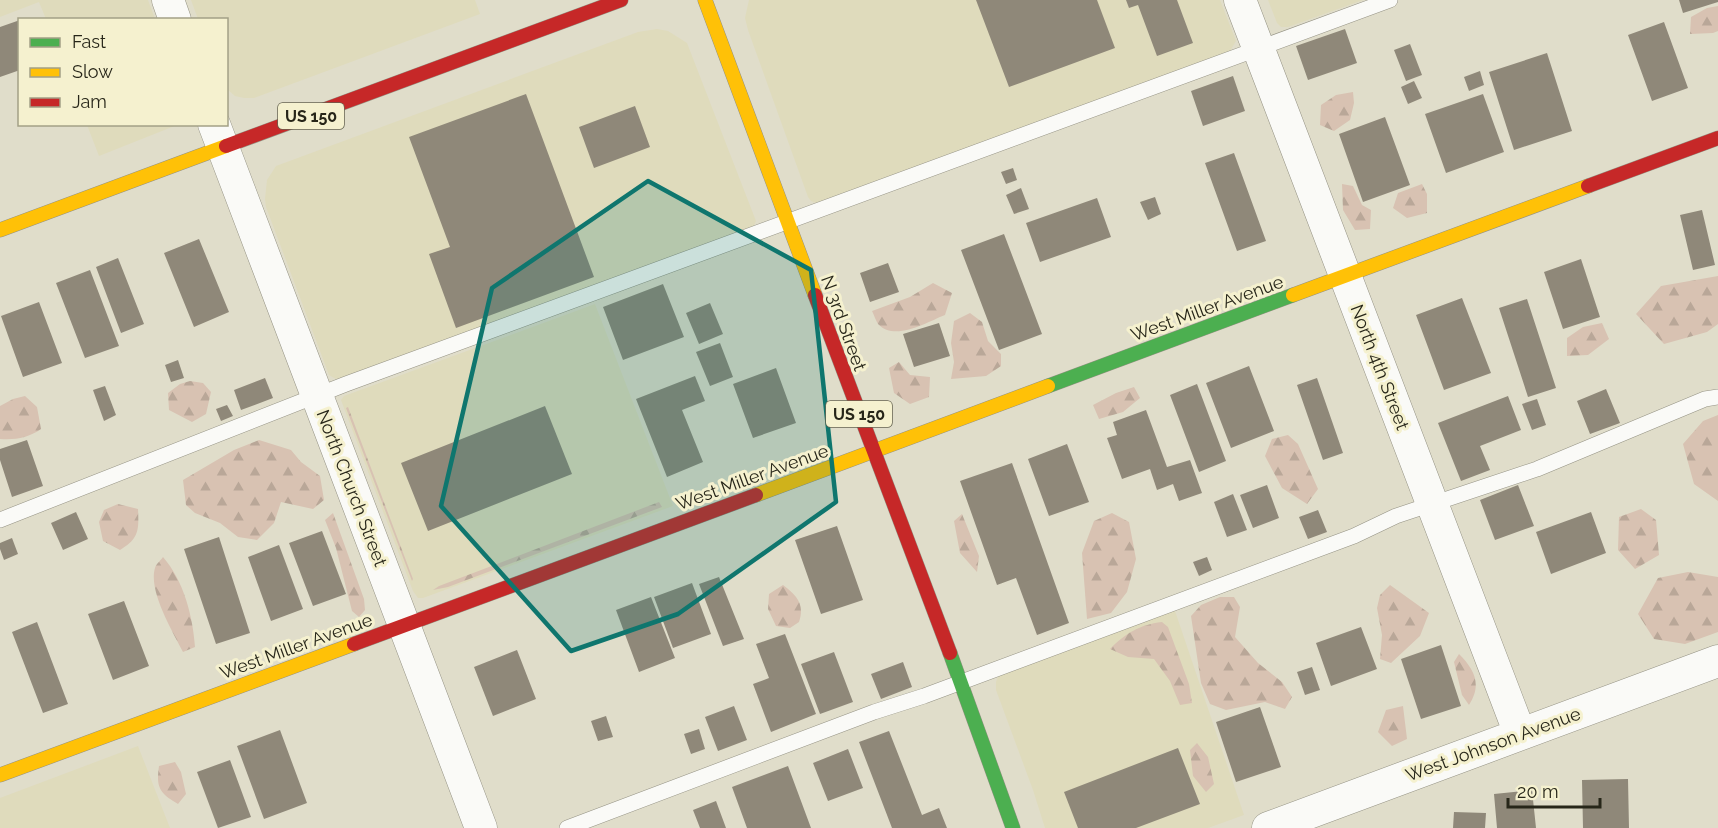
<svg xmlns="http://www.w3.org/2000/svg" width="1718" height="828" viewBox="0 0 1718 828" font-family="Raleway,sans-serif">
  <defs>
    <pattern id="forest-firs" width="22" height="20" patternUnits="userSpaceOnUse" patternTransform="scale(1.5)"><rect width="22" height="20" fill="#d8c2b2"/><path d="M5 1l3.5 6h-7zM16 11l3.5 6h-7z" fill="#b9a798"/></pattern>
  </defs>
  <rect width="100%" height="100%" fill="#e0ddca"/>
  <path fill="#dfdbbc" d="M0,0H148L155,19H46L39,2L0,17Z
    M191,0H475L480,14L254,98H244L235,96L227,89L226,20L198,19Z
    M749,0H1220L1236,41L1230,51L816,203L811,201L808,197L748,30L745,18Z
    M1268,0H1363L1288,27H1281L1277,23Z
    M657,29L668,31L687,43L756,221L753,228L341,379H336L329,375L266,207L265,199L267,180L276,166L638,32Z
    M87,125H177L99,156Z
    M595,304L673,506L423,598H418L413,591L341,400L344,396Z
    M1174,608L1244,815L1208,828H1045L1033,790L996,690V682L999,674Z
    M138,746L170,828H0V798Z"/>
  <path fill="url(#forest-firs)" d="M1718,6V31L1713,33L1690,34L1691,17L1707,8Z
    M1353,92L1354,103L1350,120L1334,131L1320,125L1321,105L1336,95Z
    M1342,184L1353,186L1362,205L1371,210L1370,229L1355,230L1343,210Z
    M1422,184L1427,194V213L1407,218L1393,208L1398,193Z
    M1718,276V324L1707,332L1664,344L1636,314L1661,286Z
    M933,283L952,293L945,315C927,322 895,342 878,324C876,321 874,315 872,311L910,297Z
    M970,313L982,322L988,341L1001,354V366L986,376L951,379L954,362L951,343L954,321Z
    M1602,323L1609,339L1588,355L1567,356V338L1583,327Z
    M899,362L910,375L930,377L929,397L910,404L894,393L889,368Z
    M190,381L203,383L211,392L206,414L192,422L169,410L168,393L180,384Z
    M1134,387L1140,398L1123,412L1099,419L1093,405L1116,393Z
    M25,396L37,407L41,429C28,438 16,440 0,439V406L13,399Z
    M348,407L413,579L412,581L346,408Z
    M1718,415V501L1694,484L1683,444L1703,421Z
    M1288,435L1298,444L1318,489L1307,504L1282,488L1265,456L1272,439Z
    M259,440L291,450L301,462L320,476L324,500L313,509L281,502L274,523L257,540L238,537L220,523L195,513L186,505L183,480L234,450Z
    M659,502L662,507L448,587L433,590L439,586Z
    M118,504L138,509C139,530 139,539 120,550L103,541L99,522L104,510Z
    M1641,509L1656,520L1659,555L1635,569L1618,550L1619,517Z
    M333,513L364,599L365,610L359,617L352,611L336,548L325,520Z
    M1112,513L1129,522L1136,559L1127,592L1111,613L1087,619L1082,553L1094,521Z
    M962,514L979,556L977,572L960,553L954,521Z
    M163,557C184,581 193,617 195,647L183,652C173,632 148,591 155,568C156,564 161,560 163,557Z
    M1688,572L1718,577V632L1685,644L1654,639L1638,614L1658,578Z
    M783,585C797,596 805,604 799,622L790,628L776,626L768,609L769,594Z
    M1390,585L1429,613L1420,636L1391,663L1380,659L1382,635L1377,608L1380,595Z
    M1220,597H1234L1240,607L1235,637L1258,663L1282,682L1292,697L1285,709L1265,702L1226,710L1210,704L1201,683L1191,616L1201,605Z
    M1162,622L1168,627L1189,684L1192,703L1180,705L1170,681L1154,659L1128,657L1110,649C1126,633 1139,625 1162,622Z
    M1459,654C1475,670 1482,685 1469,705L1462,695L1454,662Z
    M1403,706L1407,739L1392,746L1378,732L1386,710Z
    M1197,743L1208,757L1214,784L1206,792L1193,776L1190,750Z
    M175,762L181,772L186,794L178,804C159,793 156,787 159,766Z"/>
  <path fill="#8f8879" d="M976,0H1097L1115,48L1009,87Z
    M1126,0H1177L1193,43L1157,56L1138,5L1129,8Z
    M1679,0H1718V2L1683,13Z
    M20,20V70L0,77V27Z
    M1664,22L1688,88L1652,101L1628,35Z
    M1345,29L1357,63L1308,80L1296,46Z
    M1410,44L1422,75L1406,81L1394,50Z
    M1547,53L1572,131L1514,150L1489,72Z
    M1480,71L1484,85L1469,91L1464,77Z
    M1233,76L1245,111L1203,126L1191,91Z
    M1414,81L1422,98L1408,104L1401,87Z
    M526,94L594,277L456,328L429,254L450,247L409,137Z
    M1483,94L1504,152L1446,173L1425,114Z
    M635,106L650,147L594,168L579,127Z
    M1385,117L1410,185L1363,202L1339,134Z
    M1234,153L1266,241L1237,251L1205,163Z
    M1013,168L1017,180L1006,184L1001,172Z
    M1021,188L1029,209L1014,214L1006,195Z
    M1155,197L1161,214L1148,220L1140,202Z
    M1097,198L1111,237L1040,262L1026,223Z
    M1702,210L1715,265L1693,270L1680,215Z
    M1004,234L1042,334L999,350L961,250Z
    M199,239L229,312L194,327L164,253Z
    M118,258L144,324L121,333L96,267Z
    M1581,259L1600,317L1563,329L1544,272Z
    M888,263L899,292L870,302L860,273Z
    M90,270L119,346L85,358L56,283Z
    M663,284L684,337L623,360L603,307Z
    M1462,298L1491,373L1444,390L1416,315Z
    M1527,299L1556,388L1528,397L1499,308Z
    M39,302L62,363L23,377L1,316Z
    M710,303L723,334L699,344L686,313Z
    M939,323L950,356L914,367L903,334Z
    M720,343L733,377L710,386L696,352Z
    M178,360L184,378L171,382L165,365Z
    M1249,366L1274,431L1231,448L1206,383Z
    M776,368L796,423L753,438L733,384Z
    M695,376L705,401L682,410L703,462L667,477L636,399Z
    M265,378L273,398L241,410L234,390Z
    M1317,378L1343,453L1323,460L1297,385Z
    M1197,384L1226,461L1199,472L1170,395Z
    M105,386L116,415L104,421L93,390Z
    M1606,389L1620,423L1590,434L1577,401Z
    M1508,396L1521,430L1480,446L1490,470L1461,481L1438,423Z
    M1537,399L1546,425L1532,430L1522,404Z
    M227,405L233,416L221,421L216,409Z
    M545,406L572,474L428,531L401,463Z
    M1146,410L1167,467L1190,460L1202,493L1179,501L1173,484L1157,490L1150,469L1122,479L1107,438L1117,435L1113,422Z
    M27,440L43,486L12,497L0,460V449Z
    M1067,444L1089,502L1049,516L1028,459Z
    M1012,463L1069,623L1037,635L1016,578L997,585L960,481Z
    M1267,485L1279,518L1253,528L1240,495Z
    M1518,485L1534,526L1495,540L1480,500Z
    M1233,494L1247,530L1227,537L1214,502Z
    M1318,510L1327,532L1308,539L1299,517Z
    M76,512L88,539L63,550L51,523Z
    M1591,512L1606,553L1551,574L1536,532Z
    M837,526L863,600L821,614L795,540Z
    M322,531L346,594L313,606L289,543Z
    M219,537L250,633L216,644L184,549Z
    M12,538L18,554L4,560L0,549V543Z
    M279,545L303,609L271,621L248,557Z
    M1207,557L1212,570L1199,576L1193,562Z
    M719,577L744,639L723,646L699,584Z
    M692,583L711,634L673,648L654,597Z
    M651,597L675,658L639,672L616,610Z
    M124,601L149,666L113,680L88,614Z
    M37,622L68,704L43,713L12,632Z
    M1361,627L1377,669L1331,686L1316,643Z
    M785,634L816,714L771,732L753,684L769,678L756,644Z
    M1441,645L1461,706L1421,719L1401,659Z
    M517,650L536,699L493,716L474,667Z
    M834,652L853,702L820,714L801,664Z
    M903,662L912,687L881,699L871,674Z
    M1312,667L1320,690L1305,695L1297,672Z
    M734,706L747,740L718,751L705,717Z
    M1260,707L1281,767L1236,782L1216,722Z
    M606,716L613,737L598,741L591,721Z
    M699,729L705,749L691,754L684,734Z
    M280,730L307,803L264,819L237,746Z
    M889,731L922,815L939,808L947,828H892L859,742Z
    M1178,748L1200,804L1136,828H1078L1064,792Z
    M848,749L863,788L828,801L813,763Z
    M230,760L251,817L218,828L197,772Z
    M788,766L811,828H747L732,787Z
    M1628,779L1629,828H1583L1582,780Z
    M1532,790L1536,828H1497L1494,794Z
    M716,801L726,828H700L693,810Z
    M1454,812L1486,813L1485,828H1453Z"/>
  <g fill="none" stroke-linecap="round" stroke-linejoin="round">
    <g stroke="#949284" stroke-width="16">
      <path id="lane" d="M0,520L346,384L1390,0
        M567,828L874,712L924,696L1354,536L1396,516L1537,469L1705,399L1718,397"/>
    </g>
    <g stroke="#949284" stroke-width="33">
      <path id="street" d="M168,0L175,20
        M1240,0L1520,734
        M214,124L481,828
        M1268,828L1718,661"/>
    </g>
    <g stroke="#949284" stroke-width="15">
      <path id="fast" d="M1048,386L1293,295
        M950,653L1013,828"/>
    </g>
    <g stroke="#949284" stroke-width="15">
      <path id="slow" d="M705,0L815,295
        M0,230L226,146
        M1293,295L1588,186
        M756,495L1048,386
        M0,775L354,644"/>
    </g>
    <g stroke="#949284" stroke-width="15">
      <path id="jam" d="M226,146L621,0
        M1588,186L1718,138
        M815,295L950,653
        M354,644L756,495"/>
    </g>
    <use href="#lane" stroke="#fafaf7" stroke-width="15"/>
    <use href="#street" stroke="#fafaf7" stroke-width="32"/>
    <use href="#fast" stroke="#4caf50" stroke-width="14"/>
    <use href="#slow" stroke="#ffc107" stroke-width="14"/>
    <use href="#jam" stroke="#c62828" stroke-width="14"/>
  </g>
  <path fill="#0f766e" fill-opacity="0.2" stroke="#0f766e" stroke-width="4.5" stroke-linejoin="round" d="M648,181L811,270L836,502L678,614L571,651L441,506L492,288Z"/>
  <g text-anchor="middle" dominant-baseline="central" stroke-width="6" stroke-linejoin="round" paint-order="stroke">
    <g fill="#f5f1cf" stroke="#656350" stroke-width="1.5">
      <rect x="278" y="103" width="66" height="26" rx="4.5"/>
      <rect x="826" y="401" width="66" height="26" rx="4.5"/>
    </g>
    <g font-size="16" font-weight="bold" fill="#272619">
      <text x="311" y="116">US 150</text>
      <text x="859" y="414">US 150</text>
    </g>
    <g font-size="18" fill="#272619" stroke="#f5f1cf">
      <text transform="translate(1207 308) rotate(-20)">West Miller Avenue</text>
      <text transform="translate(844 323) rotate(70)">N 3rd Street</text>
      <text transform="translate(1380 367) rotate(69)">North 4th Street</text>
      <text transform="translate(752 477) rotate(-20)">West Miller Avenue</text>
      <text transform="translate(352 488) rotate(69)">North Church Street</text>
      <text transform="translate(296 646) rotate(-20)">West Miller Avenue</text>
      <text transform="translate(1493 744) rotate(-20)">West Johnson Avenue</text>
    </g>
  </g>
  <rect x="18" y="18" width="210" height="108" fill="#f5f1cf" stroke="#a3a086" stroke-width="1.5"/>
  <rect x="30" y="38" width="30" height="9" fill="#4caf50" stroke="#a3a086" stroke-width="1.5"/>
  <text x="72" y="48" font-size="18" fill="#272619">Fast</text>
  <rect x="30" y="68" width="30" height="9" fill="#ffc107" stroke="#a3a086" stroke-width="1.5"/>
  <text x="72" y="78" font-size="18" fill="#272619">Slow</text>
  <rect x="30" y="98" width="30" height="9" fill="#c62828" stroke="#a3a086" stroke-width="1.5"/>
  <text x="72" y="108" font-size="18" fill="#272619">Jam</text>
  <path d="M1508 798v9h92v-9" fill="none" stroke="#272619" stroke-width="3"/>
  <text x="1517" y="798" font-size="18" fill="#272619" stroke="#f5f1cf" stroke-width="4.5" paint-order="stroke">20 m</text>
</svg>
